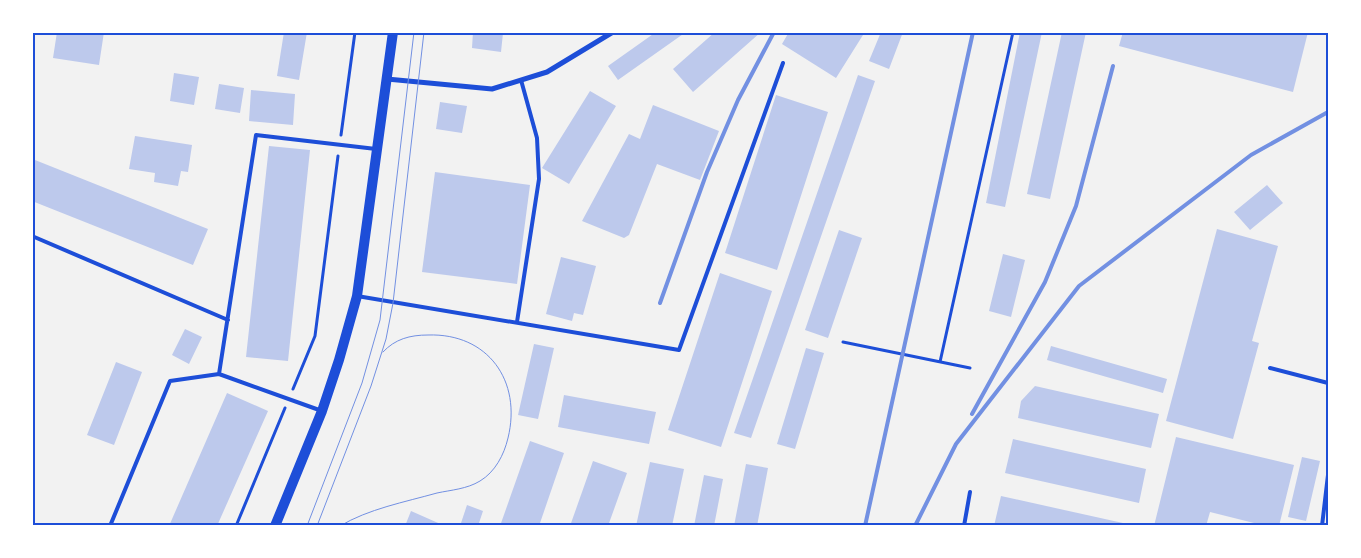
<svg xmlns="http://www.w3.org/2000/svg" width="1361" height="558" viewBox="0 0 1361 558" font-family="Roboto,sans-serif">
  <rect width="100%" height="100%" fill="#f2f2f2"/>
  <path fill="#bdc9ec" d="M57,32H104L99,65L53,58Z
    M284,32H307L299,80L277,76Z
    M473,32L503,33L501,52L472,48Z
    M656,32H686L618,80L608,66Z
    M715,32H761L693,92L673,69Z
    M789,32H859L863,35L836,78L782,44Z
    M881,32H903L889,69L869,61Z
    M1020,32H1042L1005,207L986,203Z
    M1062,32H1086L1050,199L1027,194Z
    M1123,32H1308L1293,92L1119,46Z
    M174,73L199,77L194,105L170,101Z
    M858,75L875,81L751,438L734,433Z
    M219,84L244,88L240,113L215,109Z
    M251,90L295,94L293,125L249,121Z
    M590,91L616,106L569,184L542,168Z
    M776,95L828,112L777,270L725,253Z
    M440,102L467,106L462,133L436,129Z
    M653,105L719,131L700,180L657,164L629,235L624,238L582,221L629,134L640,139Z
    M135,136L192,145L188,172L181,171L178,186L154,182L155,173L129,169Z
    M269,146L310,150L288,361L246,357Z
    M35,160L208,229L193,265L32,201V166Z
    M435,172L530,185L517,284L422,272Z
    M1267,185L1283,203L1250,230L1234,212Z
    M1217,229L1278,246L1252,341L1259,343L1233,439L1166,421Z
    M839,230L862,238L828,338L805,330Z
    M1003,254L1025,260L1011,317L989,311Z
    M561,257L596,266L583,315L574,313L572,321L546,314Z
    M720,273L772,291L721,447L668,430Z
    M185,329L202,337L189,364L172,355Z
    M534,344L554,348L538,419L518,415Z
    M1051,346L1167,379L1163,393L1047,360Z
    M806,348L824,353L795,449L777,444Z
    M116,362L142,372L114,445L87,435Z
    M1035,386L1159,414L1151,448L1018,418L1021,401Z
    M227,393L268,411L217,526H169Z
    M564,395L656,412L649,444L558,427Z
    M1176,437L1294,465L1279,526H1266L1210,512L1206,526H1154Z
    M1013,439L1146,469L1139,503L1005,473Z
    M530,441L564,453L539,526H500Z
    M1302,457L1320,461L1306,521L1288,517Z
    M593,461L627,473L608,526H570Z
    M650,462L684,469L672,526H636Z
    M746,464L768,468L757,526H734Z
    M704,475L723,479L714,526H694Z
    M1001,496L1132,525V526H994Z
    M467,505L483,511L478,526H460Z
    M411,511L445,526H405Z"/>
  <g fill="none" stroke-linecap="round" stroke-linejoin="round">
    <path stroke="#1d4ed8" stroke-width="3" d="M341,135L355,32
      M843,342L970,368
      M940,362L1013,32
      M293,389L315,336L338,156
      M236,526L285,408"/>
    <path stroke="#1d4ed8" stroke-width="4" d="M32,236L228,320
      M357,296L679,350L783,63
      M517,322L539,179L537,138L521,80
      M1270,368L1328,383
      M322,411L219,374L256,135L376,149
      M110,526L170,381L219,374
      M964,526L970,492
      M1322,526L1328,475"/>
    <path stroke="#1d4ed8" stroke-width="5" d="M387,79L492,89L547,72L613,32"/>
    <path stroke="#1d4ed8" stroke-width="10" d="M275,526L322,411L339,360L357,296L393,32"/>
    <path stroke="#7290e2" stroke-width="1" d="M307,526L362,383L380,320L414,32
      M317,526L371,386L386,339L393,303L424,32
      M340,526C368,509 405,502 437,493C451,490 467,489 480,481C495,472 504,455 508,438C522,381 488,333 428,335C410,335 395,339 383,352"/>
    <path stroke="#7290e2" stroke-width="4" d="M660,303L707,172L738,100L774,32
      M972,414L1045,282L1076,206L1113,66
      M865,526L973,32
      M915,526L956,444L1079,286L1251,155L1328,112"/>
  </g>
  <rect width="1361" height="558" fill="none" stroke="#ffffff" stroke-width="68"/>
  <rect x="34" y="34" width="1293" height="490" fill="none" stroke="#1d4ed8" stroke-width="2"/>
</svg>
